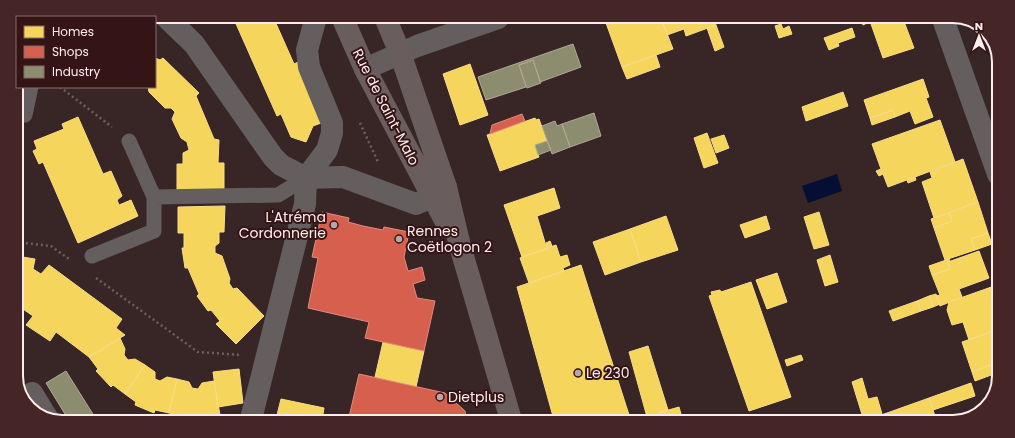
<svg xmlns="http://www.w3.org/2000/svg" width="1015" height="438" viewBox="0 0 1015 438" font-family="Poppins,sans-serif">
  <rect width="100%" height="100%" fill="#382626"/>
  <path fill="#050f33" d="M837,174L842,191L808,203L802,186Z"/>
  <path fill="#f6d55c" stroke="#f8dc88" d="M62,16H104L62,17Z
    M233,17H277L274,19L294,64L298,62L321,123L313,126L306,142L291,137L281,114L277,116Z
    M619,18H624L625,20L631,18H661L673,49L622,67L606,23Z
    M661,18H714L716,25L686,36L684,29L667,35Z
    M861,19H875L863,25Z
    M875,19H903L914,48L883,58L870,21Z
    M781,24L783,29L789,26L792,34L779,38L775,26Z
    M716,25L724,47L715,51L707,28Z
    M852,28L855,37L838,43L839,46L829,50L824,38Z
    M656,55L660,67L627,79L622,67Z
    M155,58L160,60L163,58L199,93L196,96L214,139L219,140L218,163H224V190H177V164H183V153L189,150L187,142L181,138L172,119L175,112L171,108H165L149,92L148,87H155Z
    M470,64L488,115L460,125L443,74Z
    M923,79L929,97L926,98L933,117L915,124L910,111L895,117L893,110L870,118L864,100Z
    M843,92L848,106L806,121L802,107Z
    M893,110L895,117L872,125L870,118Z
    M78,117L103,174L111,171L122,196L117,200L119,205L131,200L138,216L78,243L43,162L39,164L33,151L37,149L34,141L64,129L62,124Z
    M535,118L536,120L539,119L547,141L535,145L539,157L500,171L487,135Z
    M940,120L955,162L888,187L883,174L879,176L876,171L881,169L872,144Z
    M707,133L718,163L704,168L694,138Z
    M724,135L729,148L716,153L711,139Z
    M963,159L978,202L934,218L922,182L932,178L930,172Z
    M915,177L916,180L908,183L907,180Z
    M554,188L560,208L537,216L547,249L522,257L504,205Z
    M978,202L988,233L971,239L975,250L945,260L934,228L952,221L949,213Z
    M225,206L224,232H219V243L215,246V253L222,256L230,279L229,283L233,289L237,288L264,316L236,344L216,324L220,321L211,310L208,311L197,296L199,294L188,268H185L182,248H184V233H178V207Z
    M819,212L829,245L814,249L804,217Z
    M949,213L952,221L934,228L931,219Z
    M666,216L678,250L641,262L630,229Z
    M766,216L770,229L745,238L740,225Z
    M630,229L641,262L605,275L593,242Z
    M988,233L992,244L975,250L971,239Z
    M550,241L552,246L547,248L546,243Z
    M556,245L560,257L567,255L570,265L563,268L564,271L529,283L520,258Z
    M979,251L989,278L959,289L962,297L940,306L936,296L940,295L932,275L950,269L948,262Z
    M830,255L838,282L825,286L817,260Z
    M16,256L35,259L33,269L41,274L49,265L122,319L116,328L125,335L89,357L56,332L50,341L26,325L33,316L23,309L16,307Z
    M949,259L950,261L948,262L950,269L932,275L929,266Z
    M581,265L594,306L631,421L554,420L517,287Z
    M777,273L787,302L767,309L756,280Z
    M751,282L791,397L749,411L709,296L712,295L711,292L720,290L721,292Z
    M997,285L996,330L969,340L963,322L952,325L947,310L949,302Z
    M936,294L940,304L933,307L929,296Z
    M929,296L933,307L921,311L917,301Z
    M917,301L921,311L893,321L889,311Z
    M996,330V363L972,372L962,342Z
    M120,338L125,349L124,355L128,360L135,359L145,365L125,394L113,385L111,387L96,371L98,369L89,357Z
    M383,342L424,351L416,387L375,377Z
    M648,346L668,410L647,417L629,352Z
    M801,355L803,360L787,366L785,360Z
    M145,365L155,372V379L160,381L167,377L177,379L169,413L155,410L154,413L135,405L136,402L125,394Z
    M991,365L994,374L975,381L972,372Z
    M239,369L243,403L218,407L213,372Z
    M862,378L868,399L877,397L882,414L864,421L852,382Z
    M177,379L189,382L192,388L198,389L202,383L214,381L220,415L205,419H184V417L169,413Z
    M971,383L975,396L933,410L929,398Z
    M929,398L935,416L917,422H890L887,413Z
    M281,399L324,408L322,420L276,419Z
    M679,407L683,421H660L658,413Z
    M887,413L890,422H869V419Z"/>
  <path fill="#d6604d" stroke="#e18b7d" d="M522,114L525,121L490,134L492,125Z
    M322,212L349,218L348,222L363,226L383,230L384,227L409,232L404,257L408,271L422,267L425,280L413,284L417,298L435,301L424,351L365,338L369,322L308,308L318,258L312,257Z
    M359,374L445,393L465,411L467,420H359L349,417Z"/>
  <path fill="#8c8c6e" stroke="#aea994" d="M573,44L581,67L540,82L533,60L519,65L526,87L486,100L478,77Z
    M533,60L541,83L527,88L519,65Z
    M594,113L601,136L570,147L562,124Z
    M555,121L557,126L562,124L570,147L552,154L542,126Z
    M547,141L551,150L538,155L535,145Z
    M66,371L96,419H68L46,383Z"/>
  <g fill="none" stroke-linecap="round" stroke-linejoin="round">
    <path stroke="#696161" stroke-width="2.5" stroke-dasharray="2 3" stroke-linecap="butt" d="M60,87L112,127
      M360,123L378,162
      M16,242L51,246L69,259
      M96,278L198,352L241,355
      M16,352L20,356L16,363"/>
    <path stroke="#655e5e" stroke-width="15" d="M25,115L31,87
      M154,197L278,195L306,178
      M92,256L154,231V197L129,141"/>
    <path stroke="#655e5e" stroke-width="22" d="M165,16L194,44L273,157L281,165L306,178
      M943,19L998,174
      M365,69L417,46L498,18
      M306,178L343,177L416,204L432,197L446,187
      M32,393L48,419
      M251,419L305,204L306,178L327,150L332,133V123L309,67L307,50L316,17"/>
    <path stroke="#695d5d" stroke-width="22" d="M342,17L365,69L447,224
      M385,17L400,53L446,187L460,246L511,420"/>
  </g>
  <g fill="#b7a8a7" stroke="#351415" stroke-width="1.5">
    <circle cx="334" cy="225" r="4"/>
    <circle cx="399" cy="239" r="4"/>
    <circle cx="578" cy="373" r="4"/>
    <circle cx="440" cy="397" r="4"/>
  </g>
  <g text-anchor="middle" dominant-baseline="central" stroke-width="4" stroke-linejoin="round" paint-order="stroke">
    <g font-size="14" fill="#fceeed" stroke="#351415">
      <text transform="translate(386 107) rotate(63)">Rue de Saint-Malo</text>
    </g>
    <g font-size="14" fill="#fceeed" stroke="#351415" text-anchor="start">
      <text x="326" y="217" text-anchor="end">L'Atréma<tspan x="326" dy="16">Cordonnerie</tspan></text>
      <text x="407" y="231">Rennes<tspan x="407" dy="16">Coëtlogon 2</tspan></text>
      <text x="586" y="373">Le 230</text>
      <text x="448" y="397">Dietplus</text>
    </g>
  </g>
  <path d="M0 0H1015V438H0ZM62 23H953A39 39 0 0 1 992 62V376A39 39 0 0 1 953 415H62A39 39 0 0 1 23 376V62A39 39 0 0 1 62 23Z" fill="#452526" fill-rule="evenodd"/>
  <path fill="none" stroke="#fceeed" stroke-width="2" d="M62 23H953A39 39 0 0 1 992 62V376A39 39 0 0 1 953 415H62A39 39 0 0 1 23 376V62A39 39 0 0 1 62 23Z"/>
  <rect x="16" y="16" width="140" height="72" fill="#351415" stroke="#856b6b"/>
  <rect x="24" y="26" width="20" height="12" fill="#f6d55c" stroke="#856b6b"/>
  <text x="52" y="36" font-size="12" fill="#fceeed">Homes</text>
  <rect x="24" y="46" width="20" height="12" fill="#d6604d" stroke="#856b6b"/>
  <text x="52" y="56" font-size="12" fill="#fceeed">Shops</text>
  <rect x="24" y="66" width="20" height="12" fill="#8c8c6e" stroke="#856b6b"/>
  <text x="52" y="76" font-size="12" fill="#fceeed">Industry</text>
  <g transform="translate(979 36)" stroke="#351415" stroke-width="3" paint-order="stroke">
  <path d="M0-3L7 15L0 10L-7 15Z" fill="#fceeed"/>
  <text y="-6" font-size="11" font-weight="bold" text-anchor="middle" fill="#fceeed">N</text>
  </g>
</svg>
